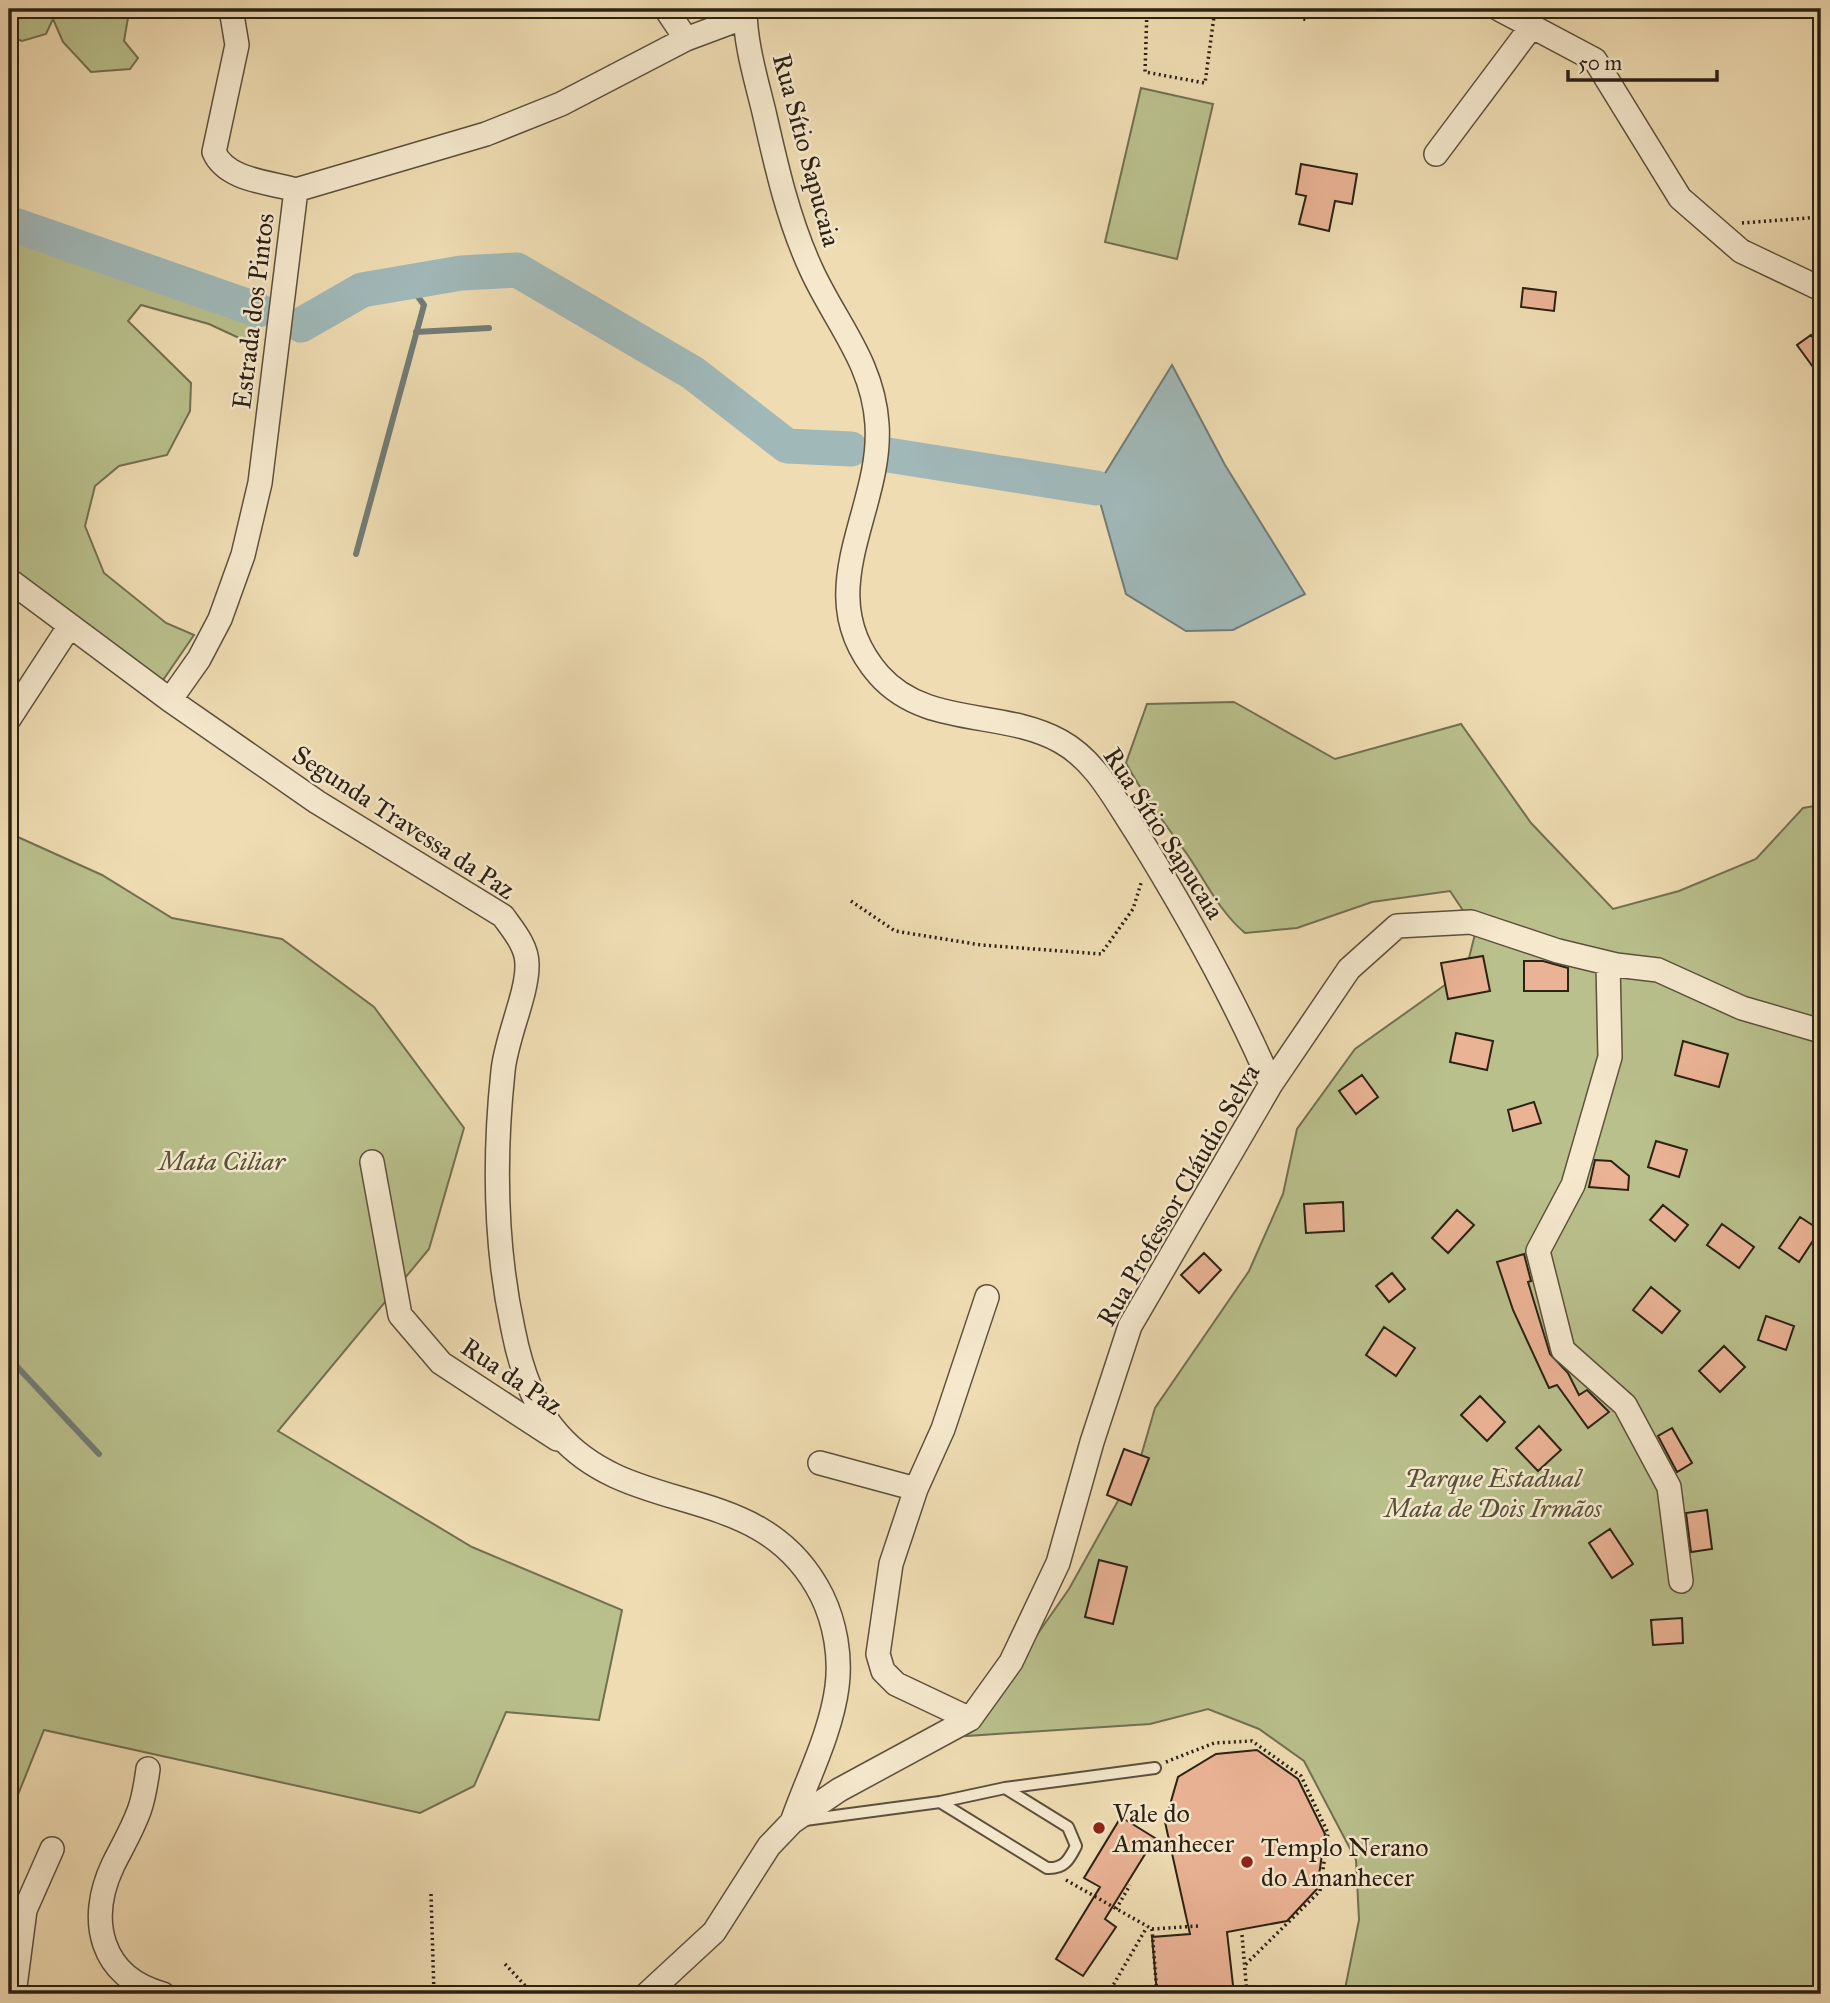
<svg xmlns="http://www.w3.org/2000/svg" width="1830" height="2003" viewBox="0 0 1830 2003" font-family="'IM FELL Great Primer',serif">
  <rect width="100%" height="100%" fill="#efdcb2"/>
  <filter id="stains"><feTurbulence type="fractalNoise" baseFrequency=".00286" numOctaves="4"/><feColorMatrix values="0 0 0 0 .2 0 0 0 0 .09 0 0 0 0 .02 0 0 0 .5 -.17"/></filter>
  <radialGradient id="worn" r=".72"><stop offset=".6" stop-color="#630" stop-opacity="0"/><stop offset="1" stop-color="#630" stop-opacity=".3"/></radialGradient>
  <path fill="#b9c08c" stroke="#727050" stroke-width="2" d="M9,9H125L129,12L124,41L138,58L130,69L91,72L63,42L53,19L46,34L22,41L9,36Z
    M1141,88L1213,104L1177,259L1105,242Z
    M9,216L264,307L252,344L209,324L141,305L128,321L191,383L190,411L167,455L119,466L95,486L85,526L104,573L166,623L194,635L161,683L9,569Z
    M1234,702L1335,759L1461,724L1531,823L1613,909L1679,891L1756,859L1803,808L1821,805V1994H1344L1359,1920L1356,1860L1304,1761L1259,1729L1208,1709L1150,1724L966,1736L1069,1589L1139,1463L1155,1408L1249,1271L1283,1194L1297,1129L1355,1049L1466,970L1476,930L1450,891L1372,902L1297,928L1245,933C1219,911 1206,882 1187,854C1165,824 1144,796 1126,763L1147,704Z
    M9,833L102,875L172,918L282,939L374,1007L464,1128L429,1249L278,1431L472,1547L622,1610L599,1720L506,1712L474,1786L420,1813L44,1730L9,1817Z"/>
  <path fill="#a0b8b8" stroke="#727c77" stroke-width="2" d="M1172,365L1225,465L1305,594L1233,630L1186,631L1126,594L1096,488Z"/>
  <g fill="none" stroke-linecap="round" stroke-linejoin="round">
    <path stroke="#727c77" stroke-width="6" d="M416,332L489,328
      M356,554L424,305L408,283
      M9,1358L99,1454"/>
    <path stroke="#a0b8b8" stroke-width="35" d="M9,223L258,310
      M301,325L362,290L461,273L517,270L693,373L787,446L851,449
      M888,455L1096,488"/>
  </g>
  <path fill="#eab395" stroke="#2c2115" stroke-width="2" d="M1301,164L1357,174L1352,204L1335,201L1329,231L1299,224L1306,196L1296,194Z
    M1523,288L1556,292L1554,311L1521,307Z
    M1811,335L1821,349V378L1797,345Z
    M1483,956L1490,991L1448,999L1441,963Z
    M1524,961H1543L1568,968V991H1524Z
    M1456,1033L1493,1041L1487,1070L1450,1062Z
    M1683,1041L1728,1054L1719,1087L1675,1075Z
    M1362,1075L1378,1097L1356,1114L1339,1091Z
    M1534,1102L1541,1123L1513,1131L1508,1110Z
    M1656,1141L1687,1150L1679,1177L1648,1167Z
    M1595,1160L1611,1161L1629,1176L1628,1190L1589,1187Z
    M1343,1202L1344,1231L1306,1233L1304,1204Z
    M1663,1205L1688,1225L1675,1241L1650,1220Z
    M1457,1210L1474,1225L1448,1253L1432,1238Z
    M1800,1217L1820,1230L1799,1262L1779,1248Z
    M1722,1224L1754,1247L1739,1268L1707,1245Z
    M1204,1253L1221,1270L1199,1293L1181,1275Z
    M1524,1254L1531,1281L1528,1282L1550,1354L1568,1373L1579,1395L1587,1390L1609,1412L1588,1428L1557,1385L1549,1388L1513,1310L1497,1262Z
    M1392,1273L1405,1289L1389,1302L1376,1286Z
    M1651,1287L1680,1311L1662,1333L1633,1310Z
    M1766,1316L1794,1326L1786,1350L1758,1340Z
    M1384,1327L1415,1348L1396,1376L1366,1355Z
    M1724,1346L1745,1367L1720,1392L1699,1371Z
    M1480,1396L1505,1422L1487,1441L1461,1415Z
    M1539,1426L1561,1450L1538,1471L1516,1448Z
    M1672,1428L1692,1463L1677,1472L1658,1436Z
    M1124,1449L1149,1458L1131,1505L1107,1495Z
    M1707,1510L1712,1549L1691,1552L1686,1513Z
    M1610,1529L1633,1564L1612,1578L1589,1543Z
    M1099,1560L1127,1567L1113,1624L1085,1617Z
    M1682,1618L1683,1643L1653,1645L1651,1620Z
    M1257,1750L1298,1779L1325,1834L1317,1889L1287,1921L1227,1932L1234,1994H1157L1152,1937L1190,1934L1165,1822L1178,1777L1216,1754Z
    M1121,1817L1155,1838L1105,1919L1116,1927L1083,1976L1056,1959L1100,1887L1084,1878Z"/>
  <g fill="none" stroke-linecap="round" stroke-linejoin="round">
    <g stroke="#5d503c" stroke-width="14">
      <path id="service" d="M1005,1788L1155,1768
        M805,1820L940,1802L1005,1788L1068,1827L1076,1846C1069,1860 1064,1869 1047,1868L940,1802"/>
    </g>
    <g stroke="#5d503c" stroke-width="26">
      <path id="minor" d="M231,9L237,45L214,152C226,180 268,182 296,190
        M666,9L686,39
        M745,9C745,43 756,79 764,112C776,165 788,219 811,269C835,322 873,362 877,424C883,512 807,592 879,675C926,728 1002,709 1060,741C1095,760 1114,798 1135,830C1186,912 1233,996 1271,1084
        M1499,9L1595,60L1680,198L1741,251L1821,289
        M1436,154L1532,26
        M9,580L170,700L317,802L503,916C513,930 527,946 527,964C528,993 506,1038 503,1071C494,1156 495,1246 513,1329C520,1365 533,1406 558,1434C634,1521 763,1478 822,1596C835,1623 841,1656 837,1687C831,1733 807,1779 792,1822
        M170,700L199,659L220,619L243,555L260,483L296,190L486,134L561,104L686,39L745,17
        M9,719L69,627
        M1608,963L1610,1057L1573,1185L1538,1251L1563,1350L1625,1405L1669,1487L1681,1581
        M372,1162L400,1315L441,1363L557,1439
        M820,1463L916,1489
        M970,1719L896,1684L883,1671L878,1654L891,1564L916,1489L943,1429L987,1297
        M148,1769C146,1783 144,1798 139,1811C132,1830 122,1847 113,1865C87,1920 100,1977 163,1994
        M14,1994L25,1910L52,1849
        M647,1994L714,1932L769,1846L792,1822L839,1790L970,1719L1011,1662L1058,1563L1092,1442L1130,1326L1271,1084L1349,969L1397,926L1471,922L1558,951L1616,965L1658,970L1742,1008L1821,1031"/>
    </g>
    <path stroke="#2c2115" stroke-width="3.5" stroke-dasharray="2 3.5" stroke-linecap="butt" d="M1147,9L1145,72L1205,83L1215,9
      M1284,9L1306,20
      M1742,223L1821,217
      M851,901L895,931L981,945L1101,954L1133,909L1142,880
      M1166,1762L1214,1743L1252,1741L1301,1776L1328,1833L1320,1891L1245,1965
      M1066,1880L1152,1929L1198,1926
      M431,1894L434,1994
      M1116,1909L1130,1885
      M1152,1929L1157,1994
      M1242,1935L1247,1994
      M505,1964L533,1994
      M1108,1994L1147,1927"/>
    <use href="#service" stroke="#f5e8cd" stroke-width="10"/>
    <use href="#minor" stroke="#f5e8cd" stroke-width="23"/>
  </g>
  <g fill="#8f2418" stroke="#f5e8cd" stroke-width="2.5">
    <circle cx="1099" cy="1828" r="7"/>
    <circle cx="1247" cy="1862" r="7"/>
  </g>
  <g text-anchor="middle" dominant-baseline="central" stroke-width="5" stroke-linejoin="round" paint-order="stroke">
    <g font-size="26" fill="#2c2115" stroke="#f5e8cd">
      <text transform="translate(807 150) rotate(75)">Rua Sítio Sapucaia</text>
      <text transform="translate(253 311) rotate(-83)">Estrada dos Pintos</text>
      <text transform="translate(404 822) rotate(33)">Segunda Travessa da Paz</text>
      <text transform="translate(1164 833) rotate(57)">Rua Sítio Sapucaia</text>
      <text transform="translate(1178 1195) rotate(-60)">Rua Professor Cláudio Selva</text>
      <text transform="translate(512 1376) rotate(34)">Rua da Paz</text>
    </g>
    <g font-size="26" font-style="italic" fill="#565139" stroke="#f5e8cd">
      <text x="222" y="1161">Mata Ciliar</text>
      <text x="1493" y="1478">Parque Estadual<tspan x="1493" dy="30">Mata de Dois Irmãos</tspan></text>
    </g>
    <g font-size="26" fill="#2c2115" stroke="#f5e8cd" text-anchor="start">
      <text x="1113" y="1813">Vale do<tspan x="1113" dy="30">Amanhecer</tspan></text>
      <text x="1261" y="1847">Templo Nerano<tspan x="1261" dy="30">do Amanhecer</tspan></text>
    </g>
  </g>
  <rect width="1830" height="2003" fill="none" stroke="#efdcb2" stroke-width="35"/>
  <rect x="10" y="10" width="1809" height="1982" fill="none" stroke="#2c2115" stroke-width="3.5"/>
  <rect x="18" y="18" width="1795" height="1968" fill="none" stroke="#2c2115" stroke-width="2"/>
  <path d="M1568 70v10h149v-10" fill="none" stroke="#2c2115" stroke-width="3.5"/>
  <text x="1578" y="70" font-size="21" fill="#2c2115" stroke="#f5e8cd" stroke-width="5" paint-order="stroke">50 m</text>
  <rect width="100%" height="100%" filter="url(#stains)"/>
  <rect width="100%" height="100%" fill="url(#worn)"/>
</svg>
